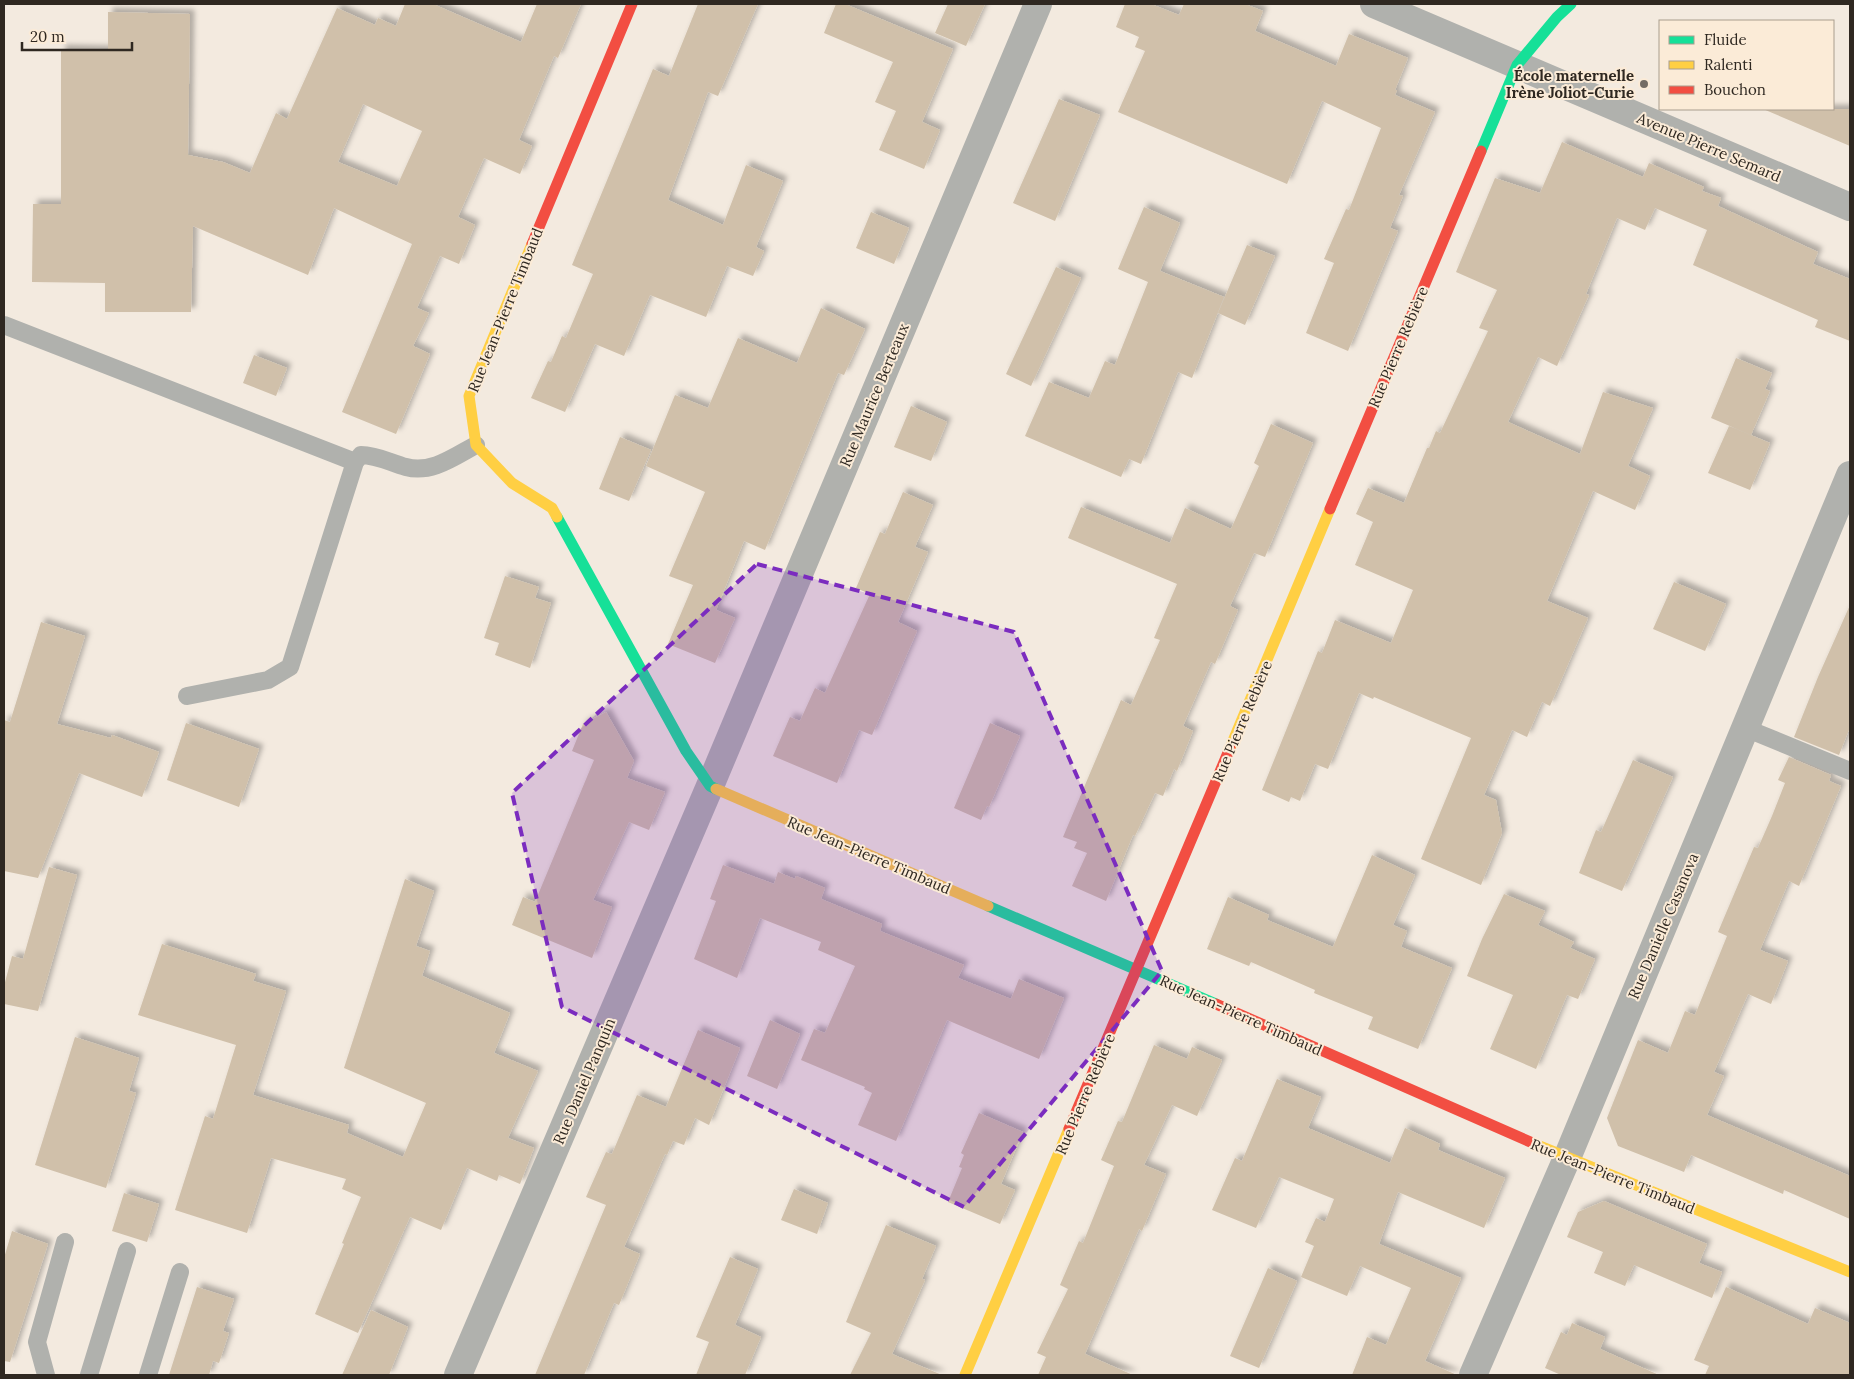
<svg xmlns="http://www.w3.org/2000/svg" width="1854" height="1379" viewBox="0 0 1854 1379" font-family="Lora,serif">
  <defs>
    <filter id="shadow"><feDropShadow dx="4.5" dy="-4.5" stdDeviation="2.5" flood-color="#0004"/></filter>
  </defs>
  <rect width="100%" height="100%" fill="#f3eadf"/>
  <path fill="#d0c0aa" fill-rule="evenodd" filter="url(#shadow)" d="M405,4H433L521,42L537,4H581L558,58L554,56L519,140L532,146L520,174L484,158L458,217L475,225L459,264L440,256L417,308L429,313L413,346L430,354L396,434L342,412L412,244L334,208L308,275L193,226L191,312H105V283L32,282L33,204H61V49L108,50V12L190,14L188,155L223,162L250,173L276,113L287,119L337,8L375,25L378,18L396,26ZM363,104L422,131L397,186L338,162Z
    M698,4H758L718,96L708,92L668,200L723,225L746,165L783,181L756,247L764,251L753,276L727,266L706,317L650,295L624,356L595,344L565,412L531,398L548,361L551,362L562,336L566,338L593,274L572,265L653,69L669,76Z
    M836,4H845L953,49L922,122L940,130L924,169L879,150L896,111L875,102L893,62L824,33Z
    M948,4H985L966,46L935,33Z
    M1125,4H1151L1179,15L1184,4H1245L1263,11L1255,31L1336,66L1349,34L1408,58L1395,90H1397L1395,95L1435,112L1399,195L1403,196L1390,228L1398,231L1348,351L1306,333L1334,263L1324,259L1346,209L1349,210L1381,128L1322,101L1287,184L1118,112L1145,51L1135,47L1139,37L1116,27Z
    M1059,99L1100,115L1055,221L1013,203Z
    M1763,109H1850V146Z
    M1562,142L1643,177L1649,163L1704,187L1702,191L1721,198L1718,206L1818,252L1813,264L1850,279V341L1815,327L1818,320L1693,265L1707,230L1655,208L1645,230L1617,218L1586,294L1589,295L1557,366L1538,357L1508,422L1580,454L1603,392L1653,408L1628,466L1650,476L1635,510L1593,491L1547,601L1588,618L1550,706L1542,702L1527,737L1512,730L1484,795L1496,800L1502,833L1481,885L1421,859L1471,738L1374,697L1373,699L1359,693L1328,769L1315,764L1300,801L1291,797L1289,802L1262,790L1318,651L1322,653L1335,620L1391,643L1413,590L1355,565L1373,522L1356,514L1368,488L1404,503L1427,448H1429L1436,431L1440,433L1488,331L1479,328L1497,290L1456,272L1495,178L1540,193Z
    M1144,207L1180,223L1160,271L1224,297L1192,378L1178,372L1141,464L1129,459L1121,477L1025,436L1049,382L1089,398L1105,361L1115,365L1148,282L1118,269Z
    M871,212L909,228L894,264L856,248Z
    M1247,245L1275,256L1245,325L1218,313Z
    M1056,267L1081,278L1031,386L1006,374Z
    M821,308L865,329L844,375L838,373L765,550L744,541L716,610L735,618L715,663L668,644L693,585L669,576L705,492L646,466L675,395L708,408L738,338L797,363Z
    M254,355L287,368L276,396L243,383Z
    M1736,358L1772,373L1765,389L1770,391L1751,435L1711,418Z
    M911,406L947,422L931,461L894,447Z
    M1271,424L1313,443L1265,557L1254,553L1230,606L1238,610L1215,664L1211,662L1183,726L1193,731L1177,771L1174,769L1163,796L1155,793L1135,836L1133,835L1106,901L1072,886L1087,853L1074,848L1077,842L1063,837L1121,700L1131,705L1160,640L1154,638L1177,584L1068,538L1081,507L1170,543L1185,508L1231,529L1259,466L1254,463Z
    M1729,426L1770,443L1750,490L1708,473Z
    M620,437L651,450L629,501L599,489Z
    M903,492L933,505L915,547L928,552L898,622L917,631L872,735L859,730L837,783L773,756L790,717L800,721L815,688L825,693L870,594L856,588L880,532L885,534Z
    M505,576L539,587L535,598L551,603L530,668L495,655L499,643L484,638Z
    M1674,582L1726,604L1705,651L1653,629Z
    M1850,605V727L1839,755L1794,737L1818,677Z
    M41,622L85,636L57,724L111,738L112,735L159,752L142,797L79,773L38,878L4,871V720L10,722Z
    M606,712L634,761L627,778L665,792L649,830L629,822L593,900L612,907L592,958L512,925L523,897L535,902L594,760L572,751L583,724Z
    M186,723L259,749L239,807L167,780Z
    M990,723L1020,736L989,807L987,806L981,820L954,808Z
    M1789,757L1831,775L1829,781L1841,786L1799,886L1789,881L1760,950L1788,961L1771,1004L1748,994L1714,1072L1724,1076L1707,1115L1850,1176V1219L1784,1190L1783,1194L1691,1155L1684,1172L1618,1146L1607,1118L1638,1040L1668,1053L1685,1011L1695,1015L1727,936L1718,932L1754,847L1758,848L1772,816L1785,783L1778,780Z
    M1633,760L1673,777L1622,891L1579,873L1596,830L1601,832Z
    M1372,855L1415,875L1393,925L1407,931L1401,947L1452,968L1418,1049L1368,1029L1373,1017L1314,993L1315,990L1251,962L1249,966L1207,949L1228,897L1269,915L1267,920L1333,947Z
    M723,865L774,884L778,872L795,879L796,876L825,888L821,899L882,924L880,931L964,965L958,978L1011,999L1019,979L1064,998L1039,1059L947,1020L896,1141L858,1125L872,1093L864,1089L865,1087L801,1060L814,1029L825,1033L855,966L818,950L821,942L760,918L737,978L694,959L716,901L710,899Z
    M49,867L77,875L38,1011L4,1004V986L12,956L23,959Z
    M405,879L434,891L416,946L430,951L422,976L510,1013L494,1053L538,1071L508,1138L534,1148L520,1184L499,1175L497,1181L467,1168L441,1230L410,1217L358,1333L315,1314L344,1244L342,1243L361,1197L342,1189L346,1179L271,1158L247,1233L175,1210L205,1116L213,1119L236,1045L138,1015L162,944L256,974L253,981L286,991L253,1095L349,1125L347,1133L403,1157L426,1103L344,1068Z
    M1504,894L1545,911L1538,925L1574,942L1570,948L1595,959L1578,999L1567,995L1536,1069L1490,1049L1513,995L1467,976L1482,939Z
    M770,1020L800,1034L777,1089L747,1076Z
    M698,1030L740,1048L709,1125L695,1118L684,1145L673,1141L667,1155L665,1154L624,1247L640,1254L619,1305L614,1303L584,1375H535L606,1205L586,1197L606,1152L612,1154L637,1095L666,1107Z
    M75,1037L139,1058L129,1091L136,1093L106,1188L35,1165Z
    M1154,1045L1187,1059L1192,1047L1222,1060L1197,1116L1172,1105L1144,1165L1166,1174L1142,1231L1139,1229L1085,1354L1133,1375H1038L1046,1357L1037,1353L1068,1289L1060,1285L1079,1241L1083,1243L1114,1166L1101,1160L1118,1121L1122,1122Z
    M1277,1079L1321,1097L1308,1128L1390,1163L1405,1128L1440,1144L1438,1150L1505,1178L1484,1228L1398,1192L1379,1244L1461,1278L1425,1361L1457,1375H1352L1367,1337L1386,1345L1411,1288L1360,1266L1347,1296L1301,1277L1314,1246L1305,1242L1316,1218L1325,1222L1334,1199L1279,1177L1256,1228L1212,1210L1235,1158L1242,1161Z
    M979,1113L1023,1132L1001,1184L1015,1190L1000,1224L948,1202L962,1168L959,1167L964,1155L961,1153Z
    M794,1189L828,1203L817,1234L781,1220Z
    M124,1193L159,1204L147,1242L112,1231Z
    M1604,1201L1707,1244L1699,1263L1722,1272L1712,1298L1634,1265L1625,1286L1594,1273L1603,1252L1567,1237L1578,1212Z
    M886,1225L936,1246L922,1279L925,1280L892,1354L942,1375H850L871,1333L846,1322Z
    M12,1231L48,1244L10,1362L4,1361V1258Z
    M730,1257L758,1269L735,1325L761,1337L745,1375H696L709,1342L696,1337Z
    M1268,1268L1297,1281L1259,1368L1230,1356Z
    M197,1287L234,1299L223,1331L229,1333L219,1363L213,1361L209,1375H169Z
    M1726,1287L1808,1324L1815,1308L1850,1323V1375H1705L1709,1366L1694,1360Z
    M371,1310L408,1327L389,1375H342Z
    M1572,1323L1605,1337L1600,1349L1659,1375H1561L1545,1368L1561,1332L1567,1335Z"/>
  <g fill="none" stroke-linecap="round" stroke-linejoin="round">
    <path stroke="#b0b1ad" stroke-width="18" d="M4,325L355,462
      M187,696L268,680L290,667L355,462L361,455C377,455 391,463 406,467C432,474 455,456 476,445
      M1745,728L1850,771
      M46,1375L37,1342L65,1242
      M89,1375L127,1251
      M148,1375L180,1272"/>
    <path stroke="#b0b1ad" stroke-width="28" d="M1374,4L1850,207
      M458,1375L710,786L1038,4
      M1473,1375L1567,1158L1850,475"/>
    <path stroke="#16e098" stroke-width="11" d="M1481,151L1517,65L1557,17L1571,4
      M557,517L686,751L710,786L716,789
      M988,906L1216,1004"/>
    <path stroke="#ffcf43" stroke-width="11" d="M532,244L469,396L476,445L512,483L552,508L557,517
      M1230,748L1330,509
      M716,789L988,906
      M1535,1144L1850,1272
      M965,1375L1069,1129"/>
    <path stroke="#f24e42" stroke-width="11" d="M532,244L632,4
      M1330,509L1481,151
      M1216,1004L1535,1144
      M1069,1129L1230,748"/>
  </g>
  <path fill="#7b2cbf" fill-opacity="0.2" stroke="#7b2cbf" stroke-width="4" stroke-dasharray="10 6" stroke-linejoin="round" d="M757,564L1014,632L1162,971L964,1207L562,1007L512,793Z"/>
  <circle fill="#746c64" stroke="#fbebd7" stroke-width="2" cx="1644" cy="84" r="5"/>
  <g text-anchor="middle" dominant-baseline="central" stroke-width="4" stroke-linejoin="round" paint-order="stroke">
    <g font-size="15" font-weight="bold" fill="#2f2821" stroke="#fbebd7" text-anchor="end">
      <text x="1634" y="75">École maternelle<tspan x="1634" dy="17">Irène Joliot-Curie</tspan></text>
    </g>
    <g font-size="15" fill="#2f2821" stroke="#fbebd7">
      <text transform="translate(1709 147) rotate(23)">Avenue Pierre Semard</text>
      <text transform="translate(505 310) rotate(-68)">Rue Jean-Pierre Timbaud</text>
      <text transform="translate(1398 347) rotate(-67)">Rue Pierre Rebière</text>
      <text transform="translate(874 395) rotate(-67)">Rue Maurice Berteaux</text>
      <text transform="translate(1242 721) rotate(-67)">Rue Pierre Rebière</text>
      <text transform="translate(869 855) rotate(23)">Rue Jean-Pierre Timbaud</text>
      <text transform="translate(1663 926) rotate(-67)">Rue Danielle Casanova</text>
      <text transform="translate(1241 1015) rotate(24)">Rue Jean-Pierre Timbaud</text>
      <text transform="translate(584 1081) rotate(-67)">Rue Daniel Panquin</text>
      <text transform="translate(1085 1094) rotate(-67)">Rue Pierre Rebière</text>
      <text transform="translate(1613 1176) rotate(22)">Rue Jean-Pierre Timbaud</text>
    </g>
  </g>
  <rect width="1854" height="1379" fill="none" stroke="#2f2821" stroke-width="10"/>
  <rect x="1659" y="20" width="175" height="90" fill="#fbebd7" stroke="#a99d8e"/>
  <rect x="1669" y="36" width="25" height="8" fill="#16e098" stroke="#a99d8e"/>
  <text x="1704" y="45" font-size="15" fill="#2f2821">Fluide</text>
  <rect x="1669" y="61" width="25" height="8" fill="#ffcf43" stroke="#a99d8e"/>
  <text x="1704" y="70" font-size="15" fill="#2f2821">Ralenti</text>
  <rect x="1669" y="86" width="25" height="8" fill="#f24e42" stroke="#a99d8e"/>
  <text x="1704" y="95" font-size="15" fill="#2f2821">Bouchon</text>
  <path d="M22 42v8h110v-8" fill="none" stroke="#2f2821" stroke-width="2.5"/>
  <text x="30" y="42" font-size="15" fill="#2f2821" stroke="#fbebd7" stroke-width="4" paint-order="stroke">20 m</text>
</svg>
